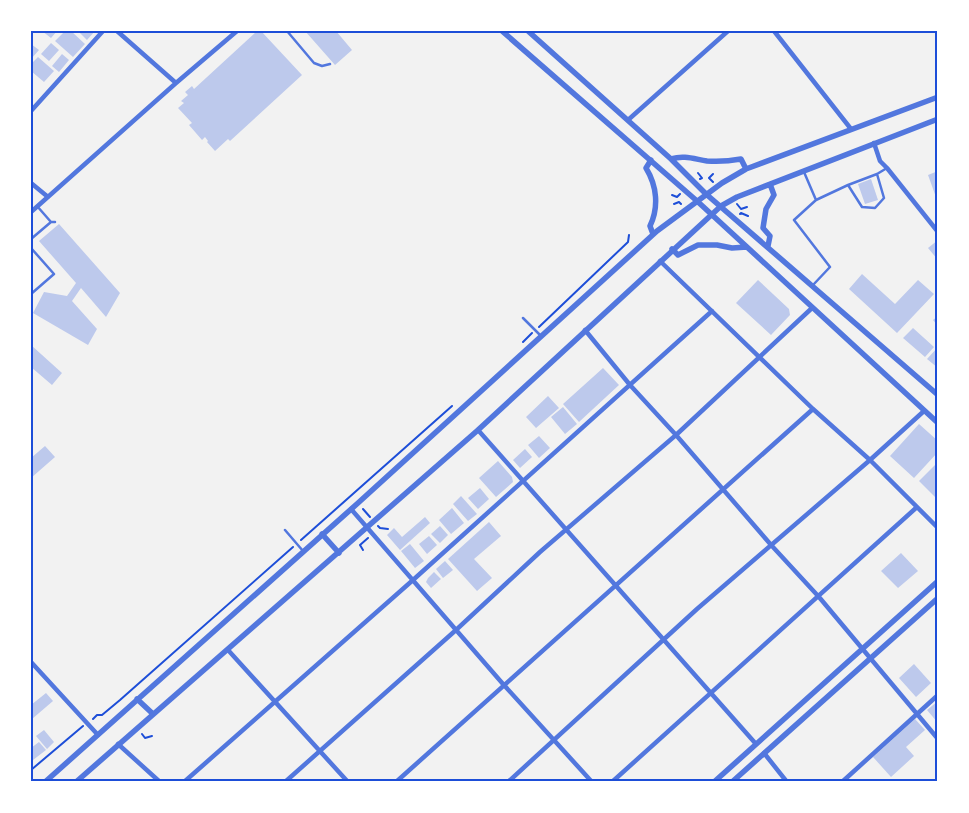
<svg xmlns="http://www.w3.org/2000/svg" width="969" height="813" viewBox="0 0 969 813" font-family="'Roboto Condensed',sans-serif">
  <rect width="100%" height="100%" fill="#f2f2f2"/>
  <path fill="#bdc9ec" d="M42,31H57L51,38Z
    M65,31H71L85,44L73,57L55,41Z
    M78,31H95L87,40Z
    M257,31H261L302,75L230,141L228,139L215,151L207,142L208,141L205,137L202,140L189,125L192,123L178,108L184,103L181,101L188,95L185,92L192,86L194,89Z
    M305,31H336L352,50L335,65Z
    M51,43L59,50L49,61L41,54Z
    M31,44L39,50L31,59Z
    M62,54L69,60L59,72L52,66Z
    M38,57L54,71L44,82L31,71V64Z
    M938,171V200H937L928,175Z
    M871,179L878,200L865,204L858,184Z
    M59,224L120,293L106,317L81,288L72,301L97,329L88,345L33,313L44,292L67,296L76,283L39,241Z
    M938,240V260L928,248Z
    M862,274L895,304L918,280L934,294L897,333L849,289Z
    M758,280L789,309L790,315L771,335L736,303Z
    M938,316V326L933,320Z
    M913,328L934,347L925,357L903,338Z
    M31,345L62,373L52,385L31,367Z
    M938,347V368L927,359Z
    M603,368L619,385L579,422L563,404Z
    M548,396L559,408L536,428L526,417Z
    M563,407L577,424L565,434L551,417Z
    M919,424L938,441V452L914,478L890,456Z
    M539,436L550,448L539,458L528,445Z
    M45,446L55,457L31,478V458Z
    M525,449L532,457L520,468L513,460Z
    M938,458V500L919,481L937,463L935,461Z
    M498,461L512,477L513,482L496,497L479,478Z
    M480,488L489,499L478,509L468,498Z
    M461,496L477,514L468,521L453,504Z
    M452,508L464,523L451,534L439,520Z
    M425,517L430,523L400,550L387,535L394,528L402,537Z
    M489,522L501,536L474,559L492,578L477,591L448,559Z
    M440,526L448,535L440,543L431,534Z
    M429,536L437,545L427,554L419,544Z
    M410,544L424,561L415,568L401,551Z
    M901,553L918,571L898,588L881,571Z
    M445,561L453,570L443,578L436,569Z
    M434,572L441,579L431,588L426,582L428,578Z
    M914,664L931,683L916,697L899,678Z
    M46,693L53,701L32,719L31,705Z
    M938,701V723L927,710Z
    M915,719L925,730L906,747L914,756L891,777L873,757Z
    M44,730L54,742L47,749L36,736Z
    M39,742L46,750L33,760L31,748Z"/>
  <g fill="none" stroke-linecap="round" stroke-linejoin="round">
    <path stroke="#1d4ed8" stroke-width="2" d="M698,173L702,178L700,179
      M713,174L709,178L713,182
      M672,195L677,197L680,194
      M674,204L679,202L681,204
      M737,204L741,209L747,207
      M740,214L741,213L748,216
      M539,327L628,242L629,235
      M523,342L532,333
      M363,509L370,517
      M378,526L380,528L388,529
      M301,540L452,406
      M363,550L360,545L368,538
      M93,719L97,715H102L120,700L293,547
      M142,734L145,738L152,736
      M31,770L83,726"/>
    <path stroke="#5277de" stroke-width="2.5" d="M287,31L314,63L322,66L330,64
      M804,172L816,200
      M848,185L877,174L887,168
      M37,206L51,222H55
      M31,239L51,222
      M31,248L54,274L31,294
      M813,285L830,267L794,220L816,200L848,185L862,207L875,208L884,198L877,174
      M523,318L541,336
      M285,530L303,551"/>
    <path stroke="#5277de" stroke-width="4.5" d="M117,31L176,83
      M774,31L851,129
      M31,111L103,31
      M628,120L728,31
      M874,143L880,161L887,168L938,232
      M31,183L48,197
      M31,212L176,83L237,31
      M660,261L813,409L870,460L938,528
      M585,330L630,385L676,435L772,546L819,597L938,739
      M478,430L756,744
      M351,509L503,684L592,782
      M228,650L348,782
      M31,662L98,735
      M118,744L160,782
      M764,753L787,782
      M184,782L413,580L712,311
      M285,782L456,630L540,552L676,435L812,308
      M396,782L813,409
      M508,782L697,609L870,460L924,411
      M612,782L917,507
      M842,782L938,695"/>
    <path stroke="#5277de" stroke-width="5.5" d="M502,31L697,201L938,423
      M528,31L671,159L706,194L938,395
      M671,159C684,155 694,159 707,161C719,162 730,161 741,159L746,169
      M651,160L646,168C657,186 659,207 650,226L653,234
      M768,246L770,236L763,228L766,209L774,195L770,184
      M672,249L678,255L698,245H717L732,248L747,247
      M322,534L339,553
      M137,699L153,714
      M45,782L358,503L657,231L722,183L746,169L938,97
      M76,782L478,430L721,206L737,197L938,119
      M714,782L938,581
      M732,782L938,598"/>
  </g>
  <rect width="969" height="813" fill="none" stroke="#ffffff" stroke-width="65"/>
  <rect x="32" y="32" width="904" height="748" fill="none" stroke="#1d4ed8" stroke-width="2"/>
</svg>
